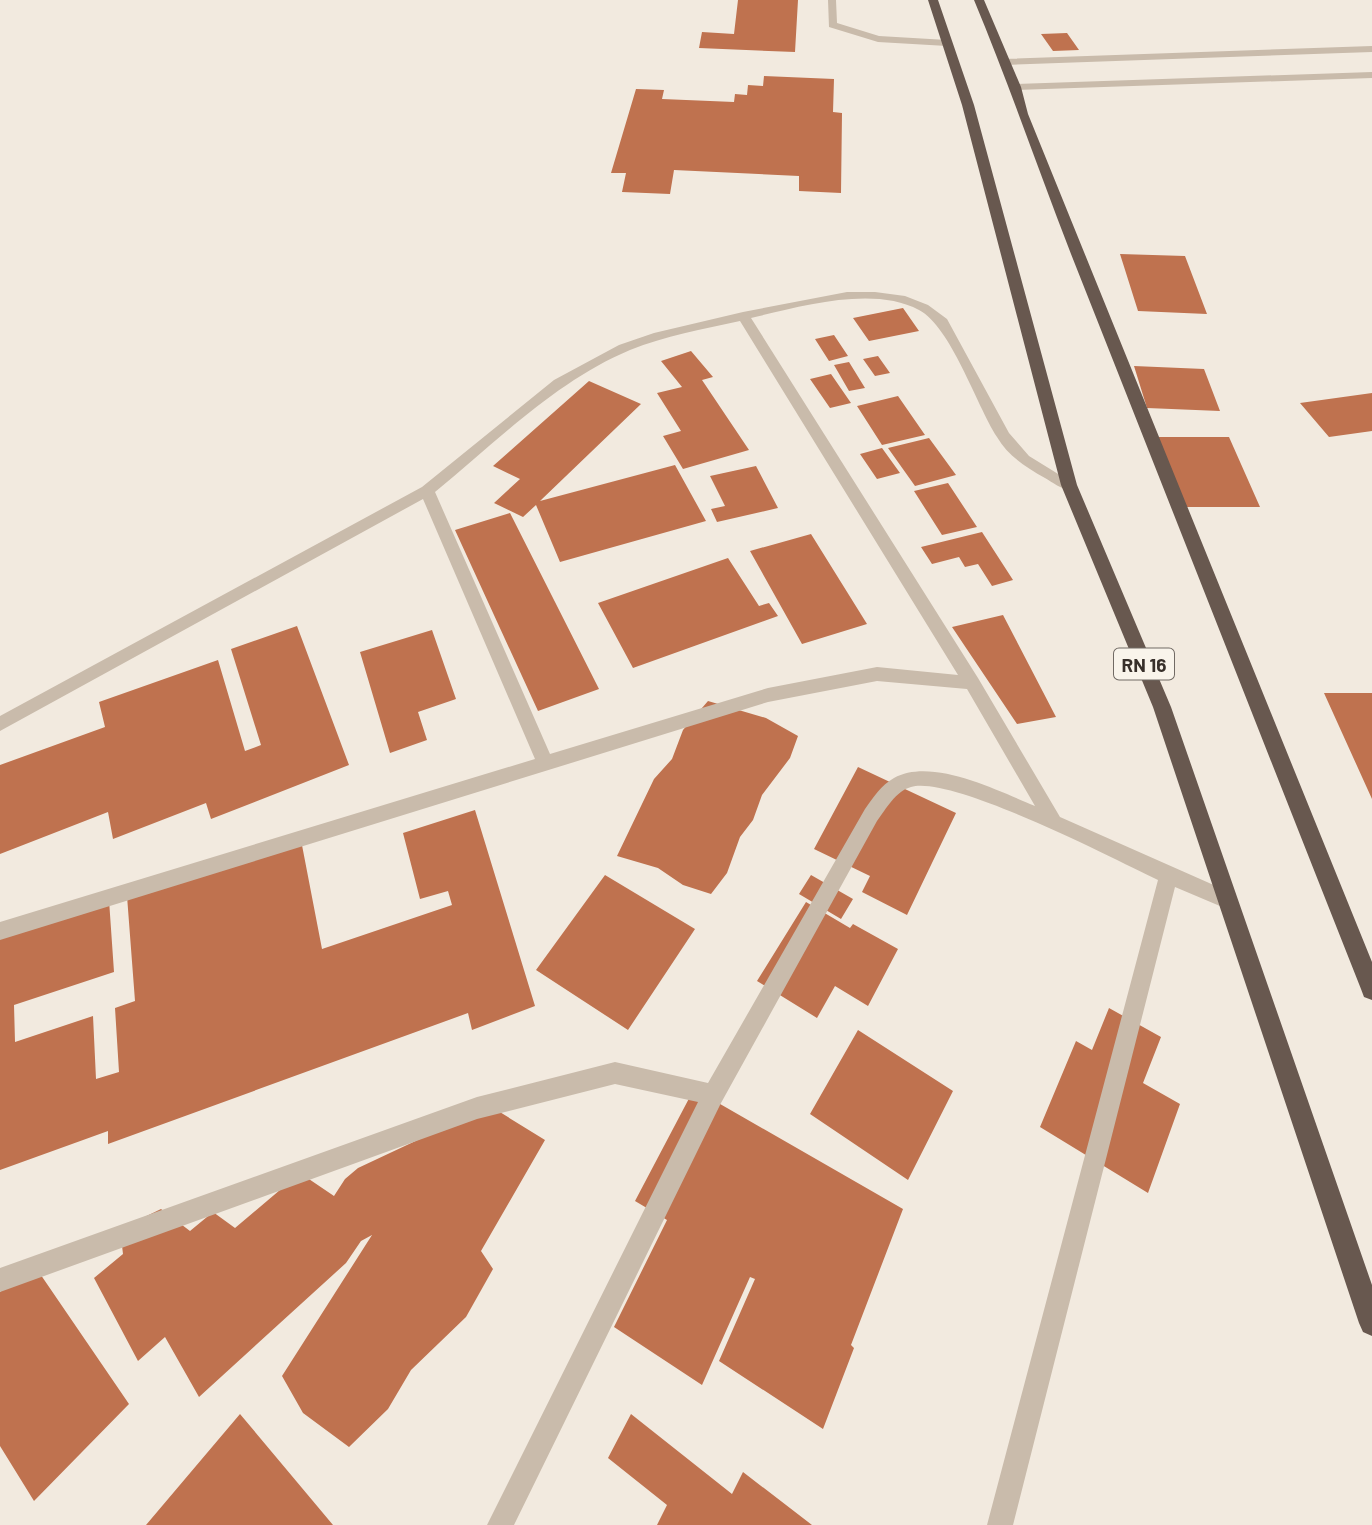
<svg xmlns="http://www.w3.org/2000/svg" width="1372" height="1525" viewBox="0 0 1372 1525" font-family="Barlow,sans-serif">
  <rect width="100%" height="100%" fill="#f2eadf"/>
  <path fill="#bf724f" d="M738,0H798L795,52L699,48L702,32L734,34Z
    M1067,33L1079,50L1053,51L1041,34Z
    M764,76L834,79L833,112L842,113L841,193L799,191V176L674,170L670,194L622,192L626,173H611L636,89L664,90L662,99L734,102L735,94L747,95L748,85L763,86Z
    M1120,254L1185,256L1207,314L1138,311Z
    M903,308L919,331L869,341L853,318Z
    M834,335L848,356L829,361L815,339Z
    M691,351L713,377L702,380L749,450L683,469L663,436L681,431L657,393L682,387L661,361Z
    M878,356L890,373L875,376L863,359Z
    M849,362L865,388L849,391L834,365Z
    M1134,366L1204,369L1220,411L1147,408Z
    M831,374L851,403L830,408L810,379Z
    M589,381L641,404L540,501L675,465L706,521L560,562L536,505L523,517L494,503L520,479L493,466Z
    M1372,393V431L1329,437L1300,403Z
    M898,396L925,435L882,445L857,406Z
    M1154,437H1229L1260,507H1181Z
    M929,438L956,475L915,486L888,448Z
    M882,448L900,473L877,479L860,454Z
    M756,466L778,508L717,522L711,509L725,506L710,476Z
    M948,483L977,527L942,535L914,491Z
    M510,513L599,689L538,711L455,530Z
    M982,532L1013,580L992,586L978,564L965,567L959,557L932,564L921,547Z
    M811,534L867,624L802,644L750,551Z
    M728,558L759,606L769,603L778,616L633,668L598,603Z
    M1003,615L1056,717L1017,724L952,627Z
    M297,626L349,765L211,819L206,803L113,839L108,812L0,854V765L105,727L99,702L218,660L245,751L261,745L231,649Z
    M432,630L456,699L418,712L427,740L390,753L360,652Z
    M1324,693H1372V799Z
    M708,701L766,718L798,736L790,758L762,795L753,820L740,837L727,873L711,894L683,885L658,868L617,856L654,779L672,759L683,730Z
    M858,767L956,813L907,915L862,892L870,876L814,849Z
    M475,810L535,1006L472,1030L468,1013L108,1144V1131L0,1170V935L109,900L114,972L14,1005L15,1042L93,1016L96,1079L119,1072L115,1008L135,1001L127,896L301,840L322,949L452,905L448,891L420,899L403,833Z
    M605,875L695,929L628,1030L536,970Z
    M811,875L853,899L841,919L799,894Z
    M806,902L850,928L853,924L898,949L868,1006L835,986L817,1018L757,981Z
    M1109,1008L1161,1037L1143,1083L1180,1104L1148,1193L1040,1127L1076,1041L1092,1050Z
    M858,1030L953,1091L908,1180L810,1114Z
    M694,1089L903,1209L851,1345L854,1348L823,1429L719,1361L755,1279L750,1277L702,1385L614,1327L667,1220L635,1201Z
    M490,1106L545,1140L481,1251L493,1269L466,1317L411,1370L388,1409L349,1447L303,1413L282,1376L372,1235L361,1241L346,1263L199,1397L165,1337L138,1361L94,1278L123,1254L120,1229L161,1209L190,1231L213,1212L235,1228L300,1173L334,1196L345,1179L358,1168Z
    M32,1262L129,1404L34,1501L0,1446V1292Z
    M240,1414L333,1525H146Z
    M631,1414L732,1494L743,1472L812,1525H657L667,1505L608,1458Z"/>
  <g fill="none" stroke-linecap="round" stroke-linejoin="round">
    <path fill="#c9bbab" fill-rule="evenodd" d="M828,0H836L837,23L879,36L947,40L952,43L947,46L878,42L829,27Z"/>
    <path fill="#c9bbab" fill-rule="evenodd" d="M1372,46V52L1004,65L999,62L1004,59Z
      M1372,72V78L1016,90L1011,87L1016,84Z
      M847,292H875L905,296L928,305L947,319L1009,433L1029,456L1076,485L1074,489C1064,492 1054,483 1045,478C1026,467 1008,456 997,437C976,404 951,327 919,310C873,285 798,307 751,318L978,678L1060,817L1234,894L1237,900L1234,906L1227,909L1175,887L1013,1525H987L1158,880C1114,859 952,775 911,787C896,791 886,809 877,821L721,1103L514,1525H487L698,1102L615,1084L477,1119L0,1292V1268L477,1097L615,1062L708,1083L865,809C873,798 881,785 894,778C932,757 998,791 1035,806L967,689L877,681L768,702L0,940V922L535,759L423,499L0,731V716L422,487L554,380L619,345L654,333L743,312ZM740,321L958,675L877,667L768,688L550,754L435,492C496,442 556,381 630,350C665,336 703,329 740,321Z"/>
    <path fill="#68584f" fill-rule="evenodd" d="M928,0H938L974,105L1077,485L1171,707L1372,1285V1336L1363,1332L1359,1323L1153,707L1061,485L962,105Z
      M974,0H984L1021,87L1028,114L1372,962V1000L1364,997L1361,989C1264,744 1168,499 1071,254C1038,169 1009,84 974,0Z"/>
  </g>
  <g text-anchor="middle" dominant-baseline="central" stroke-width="7" stroke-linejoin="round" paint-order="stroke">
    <rect fill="#f9f4eb" stroke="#716a64" stroke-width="2" x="1114" y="648.5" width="60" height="31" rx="5"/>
    <g font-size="19" font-weight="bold" fill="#372f2a">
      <text x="1144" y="664">RN 16</text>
    </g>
  </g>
</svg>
